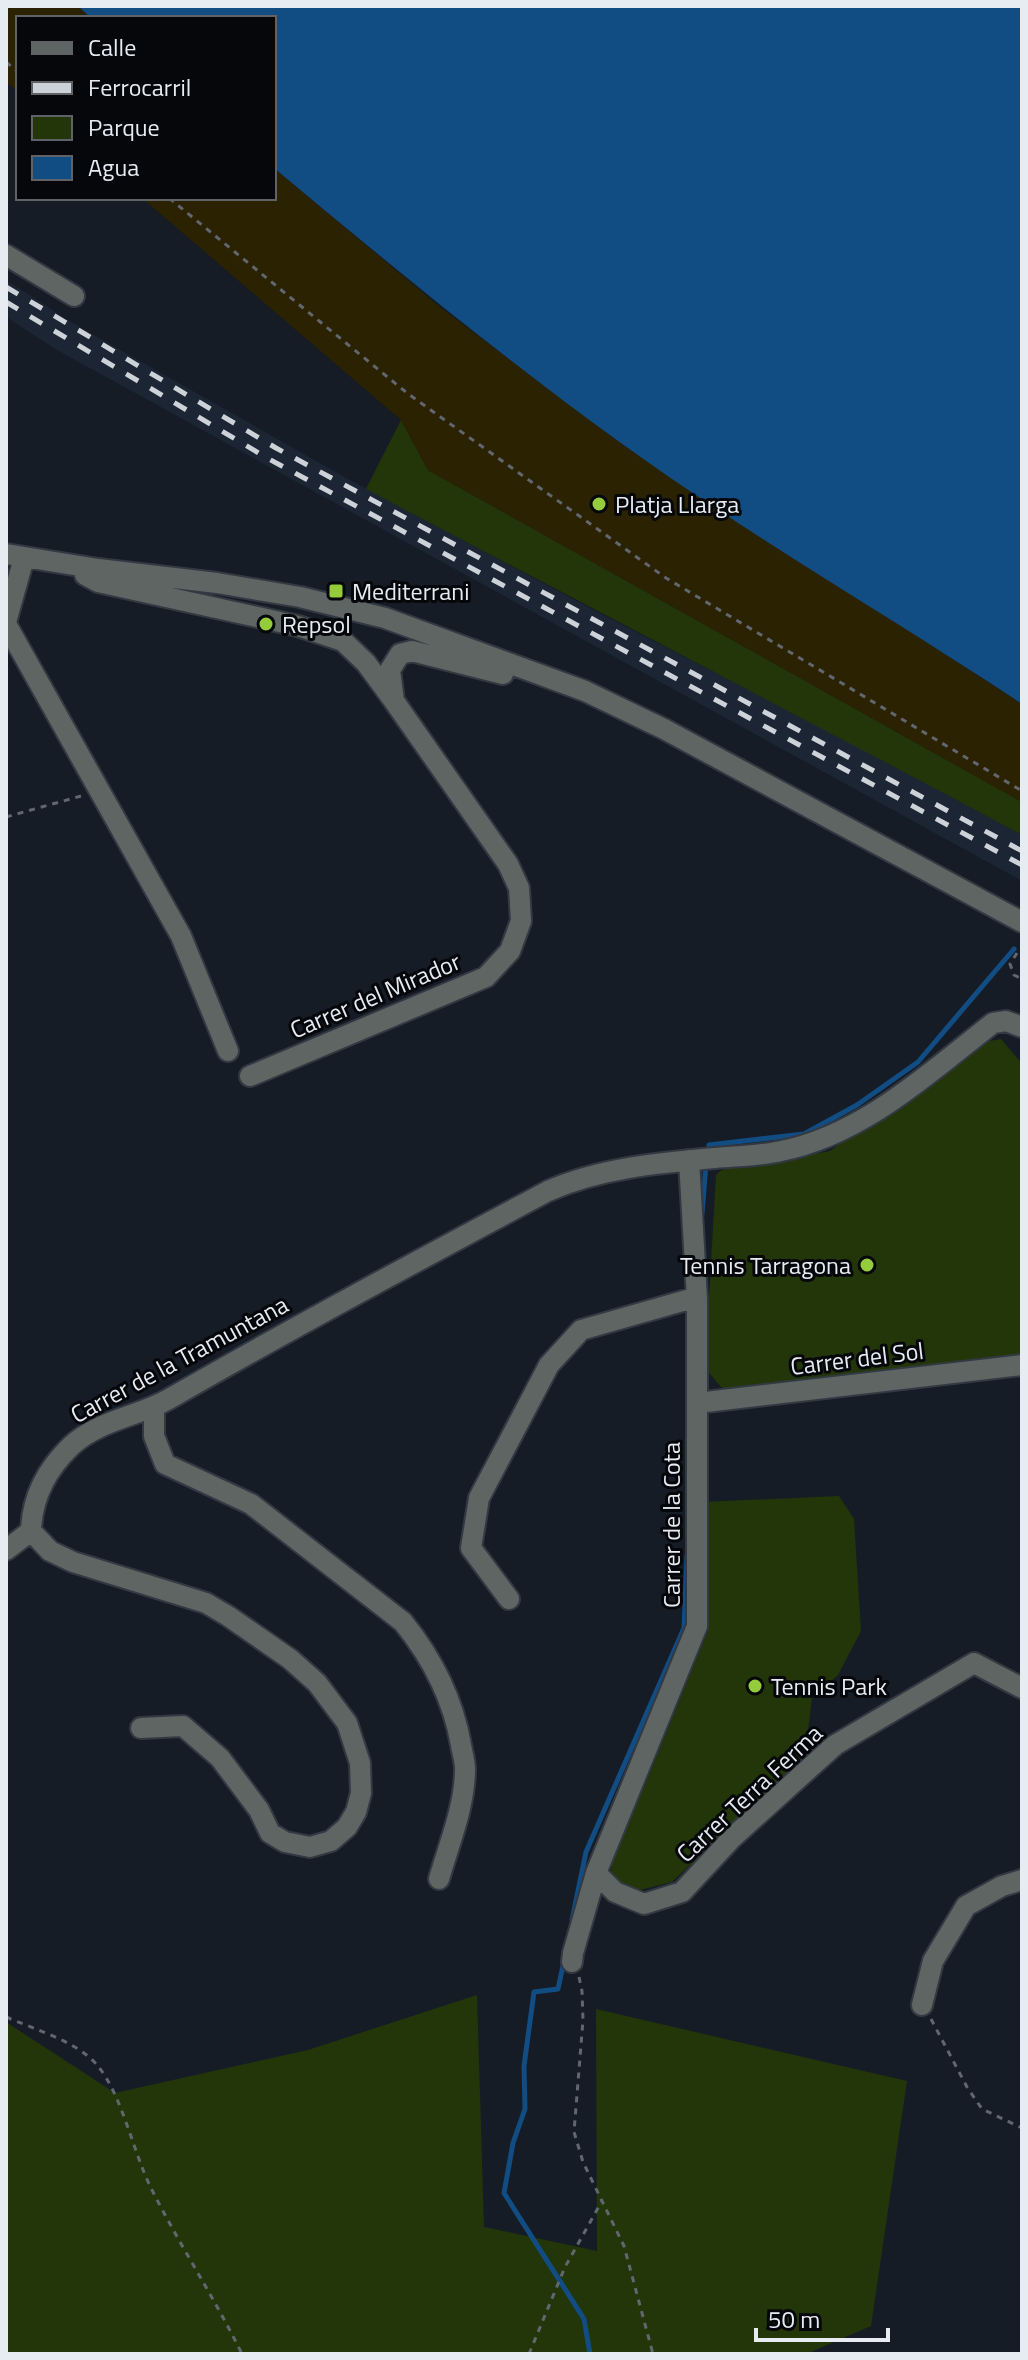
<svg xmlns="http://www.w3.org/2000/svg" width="1028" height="2360" viewBox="0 0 1028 2360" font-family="'Titillium Web',sans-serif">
  <rect width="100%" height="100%" fill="#161c26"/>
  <path fill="#1c2534" d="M6,280L71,322L348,479L609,618L825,729L1022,835V881L57,350L6,317Z"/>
  <path fill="#23360a" d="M401,420L428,470L1022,802V835C804,718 585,605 366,489Z
    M1001,1039L1022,1064V1355L731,1391L721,1387L705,1368L716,1175L722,1170L830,1151L978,1043Z
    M839,1496L854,1519L861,1631L838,1675L812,1697L805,1757L672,1882L632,1892L621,1887L611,1872L612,1855L645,1785L708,1631L703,1502Z
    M477,1995L484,2227L597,2251L596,2009L907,2081L871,2326L806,2354H6V2022L115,2093L308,2050Z"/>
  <path fill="#2b2202" d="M6,6H78L91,18H18V92L6,82Z
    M274,168L441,308L626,447L1022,704V802L428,470L401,420L142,198H274Z"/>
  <path fill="#114c82" d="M78,6H1022V704C891,617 753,538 625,446C504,359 389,264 274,168V18H91Z"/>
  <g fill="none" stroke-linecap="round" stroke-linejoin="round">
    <path stroke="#114c82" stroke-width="5" d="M708,1154L709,1145L804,1134L857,1105L918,1062L1014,949
      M702,1214L706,1164
      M572,1920L586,1852L684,1628L687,1556
      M564,1961L558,1989L534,1992L524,2066L525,2109L513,2143L504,2193L584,2319L590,2354"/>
    <g stroke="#333943" stroke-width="24">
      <path id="minor" d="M6,255L74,296
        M6,554L98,569L217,583L300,597L385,618L585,691L664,729L1022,922
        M85,575L98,582L298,626L343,641L366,663L394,701L508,864L519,888L521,921L510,951L486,977L250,1076
        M6,622L24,558
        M6,624L181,936L228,1051
        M394,701L390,670L400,654L412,651L503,674
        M697,1403L1022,1365
        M154,1407V1436L165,1464L251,1504L403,1622C432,1658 453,1699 461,1745C462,1752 465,1761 465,1769C465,1806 449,1844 439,1879
        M6,1550L31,1531
        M509,1599L471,1548L479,1498L549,1365L581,1330L697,1297
        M141,1728L183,1726L220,1758L259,1810L270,1833L285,1842L310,1847L331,1841L347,1827L356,1812L361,1793L360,1763L347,1723L317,1683L290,1659L228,1616L206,1603L73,1562L50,1551L31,1531C32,1498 47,1469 71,1446C99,1420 137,1417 169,1399C294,1327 421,1259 548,1191C600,1168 658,1163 715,1158C736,1156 760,1156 781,1151C863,1135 930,1072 993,1023L1006,1021L1022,1027
        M596,1873L615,1892L644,1904L682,1892L732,1838L835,1745L974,1663L1022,1688
        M572,1962L573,1953L596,1873L697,1626V1299L689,1160
        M922,2005L933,1961L966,1906L1002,1886L1022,1880"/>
    </g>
    <path stroke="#61666f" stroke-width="3" stroke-dasharray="6 6" stroke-linecap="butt" d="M6,62L18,72
      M169,198L407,393L666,578L1022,791
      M6,817L81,796
      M1017,953L1010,964L1014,975L1022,979
      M579,1977L582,1991L583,2020L574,2132L583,2162L624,2246L653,2354
      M6,2017C34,2029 78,2042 97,2065C122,2094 133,2152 151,2188C179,2244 214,2297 242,2354
      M931,2019L967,2087L982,2109L1022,2128
      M529,2354L565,2267L602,2201"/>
    <use href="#minor" stroke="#5e6562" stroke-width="20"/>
    <path stroke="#cdd1d8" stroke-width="5" stroke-dasharray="14 14" stroke-linecap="butt" d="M6,287L276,448L1022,851
      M6,302L267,458L1022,865"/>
  </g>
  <g fill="#95cc3b" stroke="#05070a" stroke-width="3">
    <circle cx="599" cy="504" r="8"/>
    <rect x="328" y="583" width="16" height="16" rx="4"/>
    <circle cx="266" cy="624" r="8"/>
    <circle cx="867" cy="1265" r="8"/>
    <circle cx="755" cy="1686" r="8"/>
  </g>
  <g text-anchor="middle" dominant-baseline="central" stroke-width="6" stroke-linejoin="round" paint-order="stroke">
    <g font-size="24" fill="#e7ebf2" stroke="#05070a" text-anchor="start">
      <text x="615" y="504">Platja Llarga</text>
      <text x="352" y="591">Mediterrani</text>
      <text x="282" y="624">Repsol</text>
      <text x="851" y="1265" text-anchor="end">Tennis Tarragona</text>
      <text x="771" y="1686">Tennis Park</text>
    </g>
    <g font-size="24" fill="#e7ebf2" stroke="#05070a">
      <text transform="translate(375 995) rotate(-23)">Carrer del Mirador</text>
      <text transform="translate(857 1358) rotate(-7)">Carrer del Sol</text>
      <text transform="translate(179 1359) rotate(-28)">Carrer de la Tramuntana</text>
      <text transform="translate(671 1525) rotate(-90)">Carrer de la Cota</text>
      <text transform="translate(749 1793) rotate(-43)">Carrer Terra Ferma</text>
    </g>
  </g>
  <rect width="1028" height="2360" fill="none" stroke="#e7ebf2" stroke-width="16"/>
  <rect x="16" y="16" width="260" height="184" fill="#05070a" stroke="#5f6267" stroke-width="2"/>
  <rect x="32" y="42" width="40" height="12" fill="#5e6562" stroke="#5f6267" stroke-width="2"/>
  <text x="88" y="56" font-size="24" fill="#e7ebf2">Calle</text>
  <rect x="32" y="82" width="40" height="12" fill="#cdd1d8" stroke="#5f6267" stroke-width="2"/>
  <text x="88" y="96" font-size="24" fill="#e7ebf2">Ferrocarril</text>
  <rect x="32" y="116" width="40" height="24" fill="#23360a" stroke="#5f6267" stroke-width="2"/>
  <text x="88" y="136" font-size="24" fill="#e7ebf2">Parque</text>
  <rect x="32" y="156" width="40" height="24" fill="#114c82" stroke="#5f6267" stroke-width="2"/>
  <text x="88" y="176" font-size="24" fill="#e7ebf2">Agua</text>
  <path d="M756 2328v12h132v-12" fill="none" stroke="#e7ebf2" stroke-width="4"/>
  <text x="768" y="2328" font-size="24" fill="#e7ebf2" stroke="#05070a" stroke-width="6" paint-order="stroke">50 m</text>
</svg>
